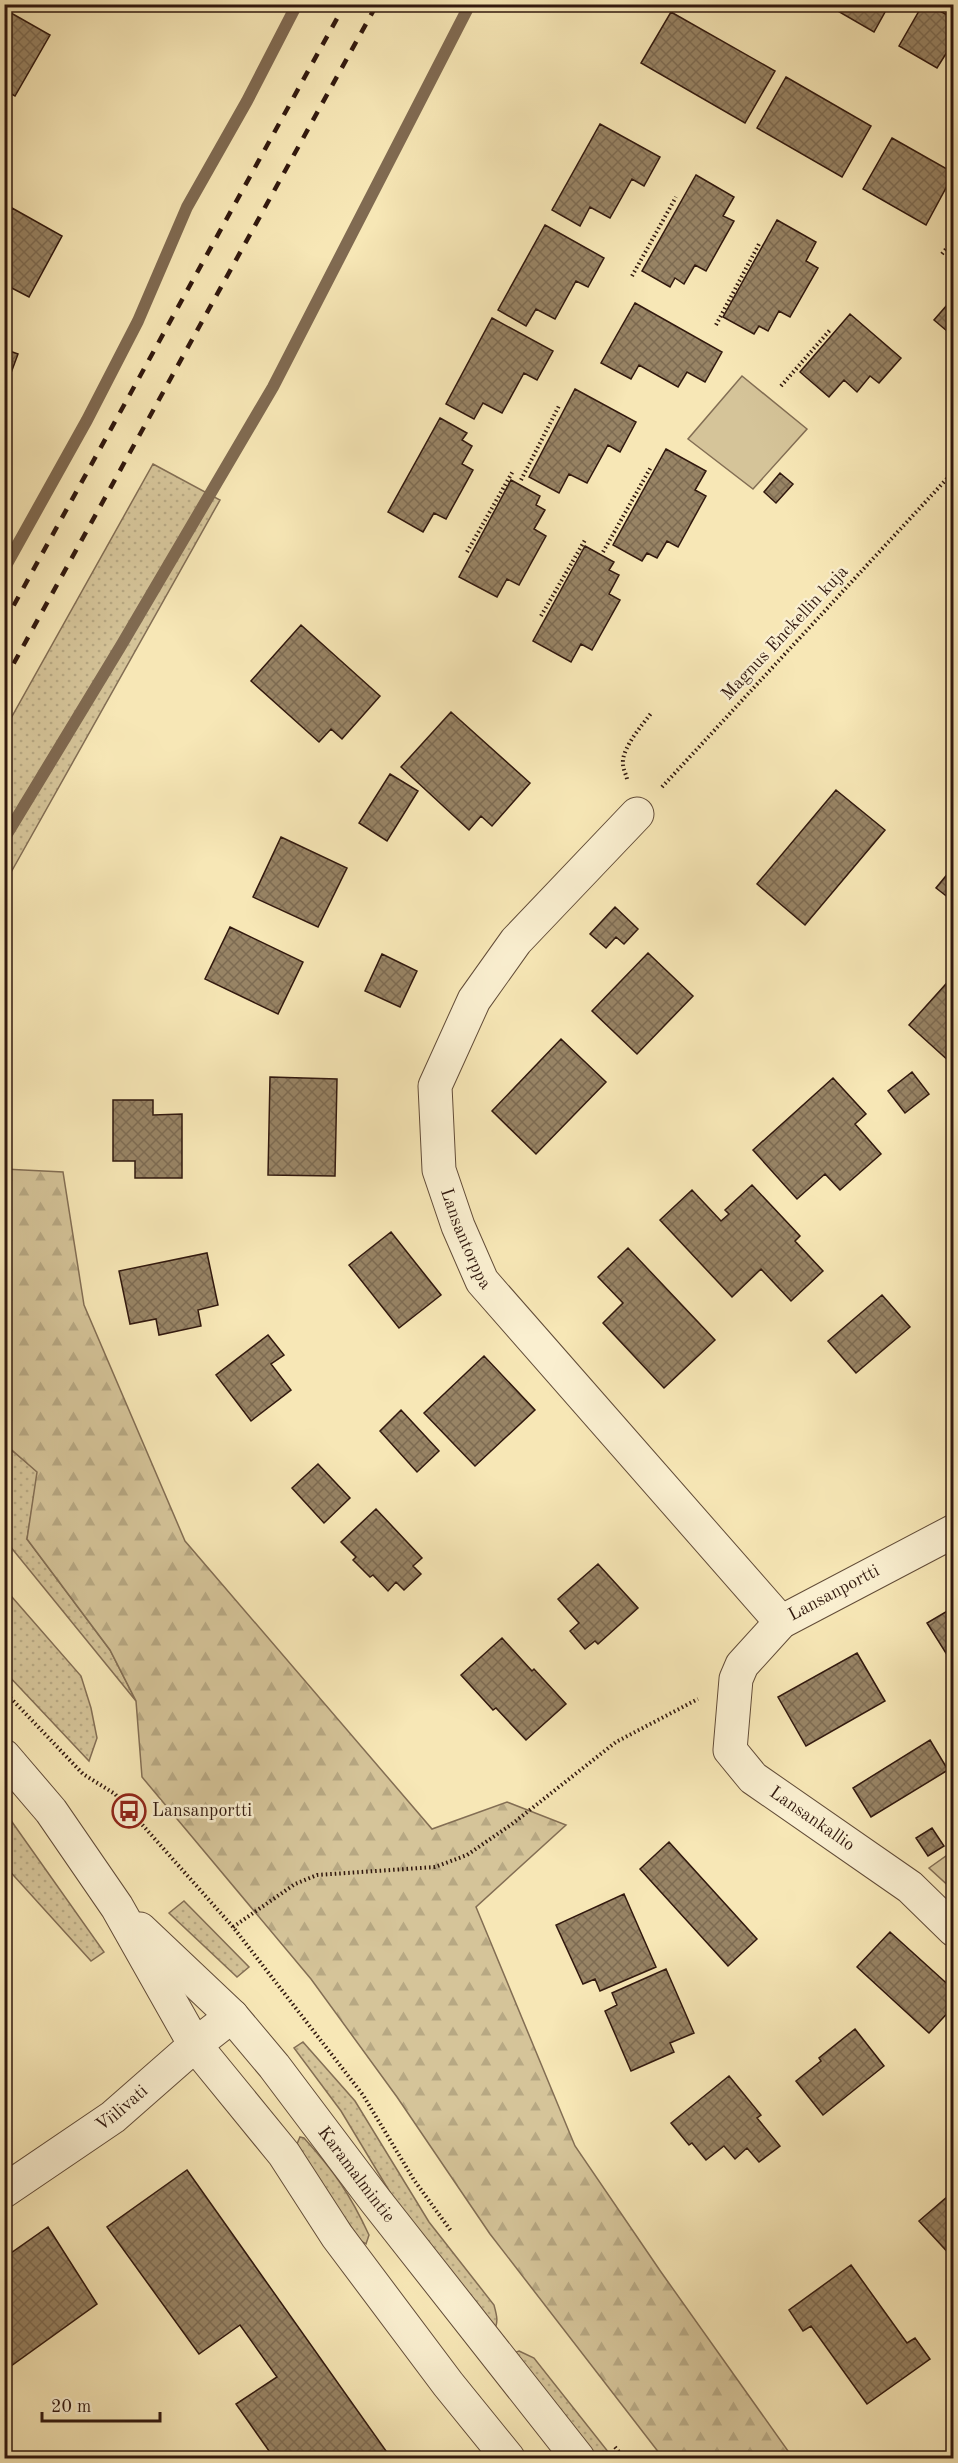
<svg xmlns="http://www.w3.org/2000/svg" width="958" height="2463" viewBox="0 0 958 2463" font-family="'Old Standard TT',serif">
  <defs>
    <pattern id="grass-dots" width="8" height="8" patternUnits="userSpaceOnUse" patternTransform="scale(1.5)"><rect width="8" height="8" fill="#d5c499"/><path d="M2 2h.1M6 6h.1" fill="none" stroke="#b7a883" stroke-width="1.8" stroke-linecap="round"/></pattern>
    <pattern id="forest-firs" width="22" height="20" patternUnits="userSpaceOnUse" patternTransform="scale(1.5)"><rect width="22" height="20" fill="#d5c499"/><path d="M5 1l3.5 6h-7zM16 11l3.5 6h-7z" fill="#b7a883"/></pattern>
    <pattern id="building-cross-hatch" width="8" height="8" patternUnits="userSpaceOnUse" patternTransform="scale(1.5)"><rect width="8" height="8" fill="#988465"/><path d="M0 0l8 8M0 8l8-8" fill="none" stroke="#7d6b52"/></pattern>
  </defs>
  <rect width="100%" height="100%" fill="#f7e7b6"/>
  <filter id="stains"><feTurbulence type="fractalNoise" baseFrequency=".00333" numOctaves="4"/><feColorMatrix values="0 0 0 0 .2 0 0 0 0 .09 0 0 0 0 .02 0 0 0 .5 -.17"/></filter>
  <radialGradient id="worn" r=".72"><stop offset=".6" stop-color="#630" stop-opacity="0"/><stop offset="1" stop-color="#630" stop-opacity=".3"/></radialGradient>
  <path fill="url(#grass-dots)" stroke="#836e54" stroke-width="1.5" d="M153,464L220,500L5,883V729Z
    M4,1444L38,1472L27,1539L110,1650L136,1701L5,1540Z
    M5,1589L81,1676L91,1708L97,1738L89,1761L5,1672Z
    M5,1812L104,1952L91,1961L5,1866Z
    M184,1901L249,1967L237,1977L169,1913Z
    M303,2042L355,2101L429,2222L494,2305C497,2316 499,2323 493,2332L417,2237L341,2111L294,2048Z
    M300,2137L304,2138C334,2171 350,2194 369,2235L366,2244L361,2241L325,2190L297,2144Z
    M519,2351L534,2358L613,2458H592L511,2354Z"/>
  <path fill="url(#forest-firs)" stroke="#836e54" stroke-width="1.5" d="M4,1169L63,1172L84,1305L185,1541L432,1829L507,1802L566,1825L476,1907L575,2146L661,2272L793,2458H663L490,2234L397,2097L311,1979L142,1777L136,1701L110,1650L27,1539L37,1472L5,1444Z"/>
  <path fill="#d5c499" stroke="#836e54" stroke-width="1.5" d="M742,376L807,429L753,489L688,439Z
    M953,1851V1890L929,1868Z"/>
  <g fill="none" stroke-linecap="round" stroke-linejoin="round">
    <path stroke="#806a51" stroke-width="12" d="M4,569L87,420L138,321L187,207L247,101L297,4
      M4,839L122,644L273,387L470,4"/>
  </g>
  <path fill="url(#building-cross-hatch)" stroke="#31180e" stroke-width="1.5" d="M840,4H895L894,7L889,5L874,32L836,10Z
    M923,4H928L954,19V41L937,68L899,46Z
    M4,9L50,35L15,96L4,90Z
    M671,12L775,71L745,123L641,63Z
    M786,77L871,126L842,177L757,128Z
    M600,124L660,157L644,186L632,179L610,218L590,207L580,226L552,210Z
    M892,138L954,173L926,225L863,189Z
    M696,175L734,197L723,216L734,221L706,271L695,265L684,284L675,278L670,287L642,271Z
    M12,208L62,236L29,297L4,284V221Z
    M777,220L816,242L806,261L818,268L790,317L779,311L768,331L759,326L754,334L723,317Z
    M545,225L604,258L588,287L576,281L555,319L536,309L526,326L498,310Z
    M954,297V337L934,320Z
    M635,303L722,352L705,382L687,372L678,387L639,365L631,379L601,363Z
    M850,314L901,358L879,383L870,376L857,392L844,380L829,397L800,372Z
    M492,318L553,351L537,380L524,373L502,413L483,403L474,419L446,404Z
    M4,349L18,354L11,373L4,370Z
    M575,389L636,422L620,452L608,445L587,483L569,474L559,493L529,477Z
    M440,418L467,433L462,440L472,446L462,464L473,470L446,519L434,513L423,532L388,512Z
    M666,449L706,471L695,490L706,496L678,547L667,541L657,558L647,553L642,561L613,545Z
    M780,473L793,484L776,503L764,492Z
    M511,480L540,496L536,505L545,510L534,529L546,536L519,585L507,579L497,597L459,577Z
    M585,546L614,562L609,570L619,575L609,594L620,600L592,650L581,644L571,662L533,641Z
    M301,625L380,696L342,739L331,729L319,742L251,681Z
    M451,712L530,783L492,826L481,816L469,830L401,767Z
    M390,774L418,791L387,841L359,823Z
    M836,790L885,830L805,925L757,884Z
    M281,837L347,868L318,927L253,897Z
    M954,866V902L936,888Z
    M615,907L638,929L624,944L616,937L606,948L590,934Z
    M230,927L303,962L278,1014L205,979Z
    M648,953L693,996L637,1054L592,1011Z
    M382,954L417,971L400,1007L365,991Z
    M954,975V1060L951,1063L909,1025Z
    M561,1039L606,1082L536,1154L492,1111Z
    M912,1072L929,1094L905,1113L888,1091Z
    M270,1077L337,1079L335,1176L268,1175Z
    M833,1078L866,1114L855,1124L881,1154L840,1190L825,1174L797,1199L753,1150Z
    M113,1100H153V1115L182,1114V1178H135V1161H113Z
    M752,1185L800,1236L795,1241L823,1271L791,1301L761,1269L732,1297L660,1220L692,1190L721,1221L729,1214L725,1210Z
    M391,1232L441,1295L399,1328L349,1265Z
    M628,1248L715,1340L664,1388L603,1323L623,1303L598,1277Z
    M207,1253L218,1305L198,1310L201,1326L159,1335L156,1319L130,1324L119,1271Z
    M882,1295L910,1327L856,1373L828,1341Z
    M268,1335L284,1355L271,1364L291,1390L251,1421L216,1375Z
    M484,1356L535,1410L475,1466L424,1413Z
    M401,1410L439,1451L417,1472L380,1431Z
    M318,1464L350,1498L324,1523L292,1488Z
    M376,1509L422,1558L413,1566L421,1574L404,1590L396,1582L388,1591L373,1575L370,1577L353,1560L356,1557L341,1542Z
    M598,1564L638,1608L598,1644L595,1641L585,1649L570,1631L579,1623L558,1599Z
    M954,1607V1666L927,1623Z
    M502,1638L532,1671L534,1669L566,1704L526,1740L496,1708L493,1710L461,1675Z
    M857,1653L885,1701L806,1746L778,1697Z
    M930,1740L948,1770L871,1817L853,1788Z
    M932,1828L944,1846L928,1856L916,1838Z
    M669,1842L757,1939L728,1966L640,1869Z
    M624,1894L656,1967L600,1991L595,1979L583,1984L556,1925Z
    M890,1932L954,1990V2006L929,2033L857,1967Z
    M666,1969L694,2033L670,2043L674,2052L631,2071L605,2011L617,2005L612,1993Z
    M855,2029L884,2066L823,2115L796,2081L821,2061L819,2058Z
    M729,2076L761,2115L757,2118L780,2146L759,2162L747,2148L735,2159L724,2146L706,2160L692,2143L689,2145L671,2123Z
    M187,2170L391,2458H274L236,2404L277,2377L240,2325L199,2354L107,2227Z
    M954,2191V2259L919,2221Z
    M48,2227L97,2304L4,2371V2258Z
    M851,2265L907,2343L915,2338L930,2359L867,2404L811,2326L803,2331L789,2310Z"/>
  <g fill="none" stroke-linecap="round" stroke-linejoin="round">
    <g stroke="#624c38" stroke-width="35">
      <g id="minor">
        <path id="s1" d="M637,814L516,941L474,1000L435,1086L439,1170L458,1226L482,1281L781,1622"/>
        <path id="s2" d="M954,1531L781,1622L742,1665L736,1679L730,1750L753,1778L910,1887L954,1930"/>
        <path d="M4,1756L51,1811L117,1907L195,2045L284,2154L337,2236L448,2384L508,2458"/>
        <path id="s3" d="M140,1929L232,2016L274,2066L375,2200L578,2458"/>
        <path id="s4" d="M4,2191L113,2117L195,2045L232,2016"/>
      </g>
    </g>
    <path stroke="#31180e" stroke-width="4" stroke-dasharray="1.5 3" stroke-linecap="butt" d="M942,254L954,239
      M632,276L676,197
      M716,325L759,244
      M781,386L830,330
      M521,480L560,404
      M467,552L513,471
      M603,552L651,467
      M541,616L585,540
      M627,779C626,774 623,769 623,764C621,749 643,724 652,712
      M662,787L954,471
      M4,1691L83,1774L115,1794L233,1927L363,2095L414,2180L451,2231
      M233,1927L295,1884L317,1875L435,1867L467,1855L512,1824L616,1742L698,1699
      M615,2447L624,2458"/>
    <use href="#minor" stroke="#faefd0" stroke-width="33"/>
    <path stroke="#31180e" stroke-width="4.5" stroke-dasharray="10 10" stroke-linecap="butt" d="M4,623L345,4
      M4,681L377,4"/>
  </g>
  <defs>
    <g id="bus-ring" transform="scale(1.725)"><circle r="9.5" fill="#faefd0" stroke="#8f2418" stroke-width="1.5"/><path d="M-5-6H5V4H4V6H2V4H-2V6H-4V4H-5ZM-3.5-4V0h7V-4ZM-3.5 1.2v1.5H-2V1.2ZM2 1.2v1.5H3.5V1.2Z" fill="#8f2418"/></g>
  </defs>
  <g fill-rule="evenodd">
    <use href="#bus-ring" x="129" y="1811"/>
  </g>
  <g text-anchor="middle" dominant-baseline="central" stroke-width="5" stroke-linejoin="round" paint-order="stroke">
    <g font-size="18" fill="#31180e" stroke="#faefd0">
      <text transform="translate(785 633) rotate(-47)">Magnus Enckellin kuja</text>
      <text stroke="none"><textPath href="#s1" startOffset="500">Lansantorppa</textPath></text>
      <text transform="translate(834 1593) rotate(-28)">Lansanportti</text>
      <text stroke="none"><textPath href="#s2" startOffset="448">Lansankallio</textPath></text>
      <text stroke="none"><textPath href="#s4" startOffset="144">Viilivati</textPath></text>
      <text stroke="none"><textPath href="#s3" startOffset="328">Karamalmintie</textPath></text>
    </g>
    <g font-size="18" fill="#31180e" stroke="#faefd0" text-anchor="start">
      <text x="152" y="1811">Lansanportti</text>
    </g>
  </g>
  <rect width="958" height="2463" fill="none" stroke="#f7e7b6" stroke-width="24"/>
  <rect x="6" y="6" width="946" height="2451" fill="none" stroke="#31180e" stroke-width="3"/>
  <rect x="12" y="12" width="934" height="2439" fill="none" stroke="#31180e" stroke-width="1.5"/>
  <path d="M42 2412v9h118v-9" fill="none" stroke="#31180e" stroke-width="3"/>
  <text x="51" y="2412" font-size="18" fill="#31180e" stroke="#faefd0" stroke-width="4.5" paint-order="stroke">20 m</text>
  <rect width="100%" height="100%" filter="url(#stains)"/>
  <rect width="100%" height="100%" fill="url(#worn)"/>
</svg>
